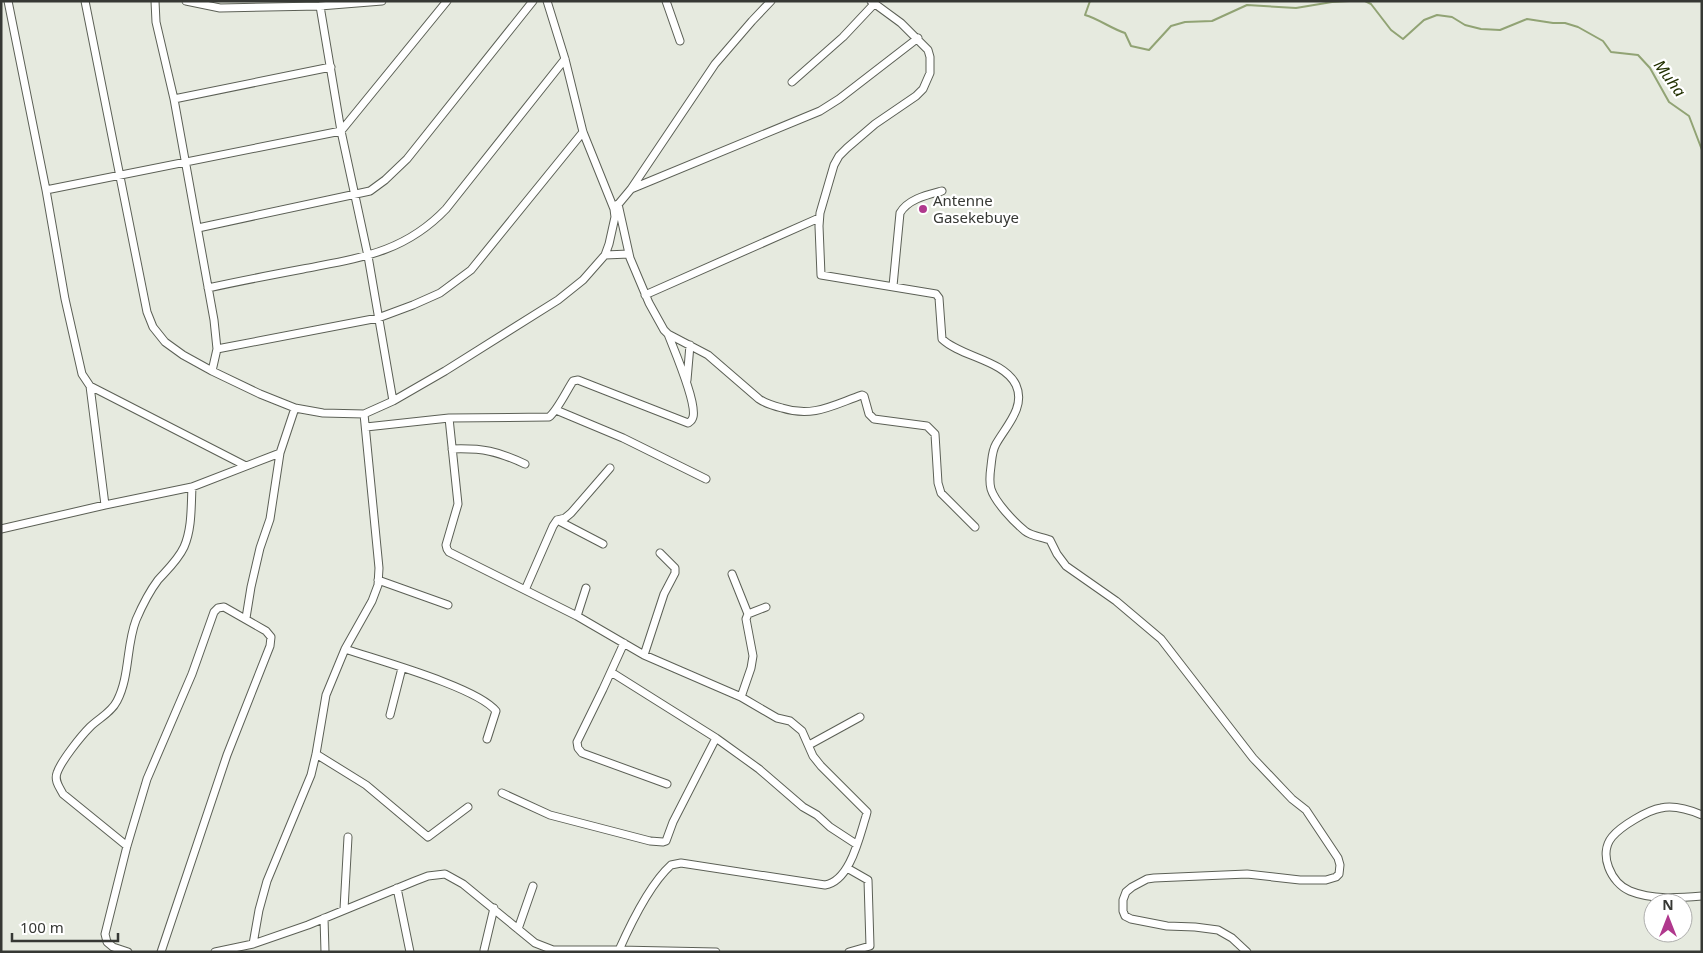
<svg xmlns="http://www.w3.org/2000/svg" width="1703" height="953" viewBox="0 0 1703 953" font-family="'Noto Sans',sans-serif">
  <rect width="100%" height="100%" fill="#e6eadf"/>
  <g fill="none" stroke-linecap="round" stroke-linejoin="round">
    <path stroke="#91a374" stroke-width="2" d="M1090,1L1085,15C1099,19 1110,28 1125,33L1131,46L1149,50L1171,26L1185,22L1212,21L1247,5L1296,8L1332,2L1349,1
      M1365,1L1371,4L1391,30L1403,39L1424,20L1437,15L1452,17L1465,25L1481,29L1500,30L1527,19L1553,23H1565L1578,27L1603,41L1611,52L1638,55L1650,68L1669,102L1689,116L1702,150"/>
    <g stroke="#5c6056" stroke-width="9">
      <path id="minor" d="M8,1L46,190L65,299L82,374L90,386L246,466
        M85,1L147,312L153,327L165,342L183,355L212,371L260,394L295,408L323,413L364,414L393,401L445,371L558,300L583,280L605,255L609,244L615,217L614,209L583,132L565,59L547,1
        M155,1L156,22L174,99L214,320L217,349L212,371
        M186,1L220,8L320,6L382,1
        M666,1L680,41
        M871,1L901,23L928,50L930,57V73L923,89L916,96L875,124L847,148L839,156L834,165L820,213L819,226L821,275L936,294L939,298L942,339C961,357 1004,360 1016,385C1026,407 1006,426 996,444C992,451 992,458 991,466C990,473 989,482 991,489C995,502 1014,522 1025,531C1031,536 1042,537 1050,540L1057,554L1066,566L1116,601L1161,639L1253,758L1292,799L1306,810L1338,858L1340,865L1339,874L1336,877L1326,880H1300L1247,874L1154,878L1147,879L1132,887L1126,892L1123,900V911L1125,916L1131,919L1167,926L1195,927L1218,930L1232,938L1247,952
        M320,6L341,131L368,256L393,401
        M792,82L843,37L875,3
        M174,99L331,67
        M631,189L820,111L839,99L918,38
        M46,190L341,131L447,1
        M618,204L630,258L649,303L664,330L668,334L708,355L759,399C766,404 774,406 782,408C813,418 833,405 862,395L864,396L869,414L874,419L927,426L935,434L938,483L941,493L975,527
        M616,207L631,189L715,64L752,21L771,1
        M198,228L370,191L385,180L407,159L533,1
        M605,255L629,254
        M893,286L900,213C908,199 927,195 942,191
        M208,288C240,281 271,275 303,269C359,258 404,253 446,209L565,59
        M645,295L819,218
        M217,349L378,318L413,305L440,293L471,270L583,132
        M687,380L690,345
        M90,386L105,505
        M556,410L623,438L706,479
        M449,418L458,504L446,545L447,549L449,552L577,616L644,655L741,697L777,718L790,721L802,731L813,756L821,766L867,812L866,816C859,838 850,881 825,885L681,863L671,865C650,884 631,923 619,950
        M366,427L449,418L549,417C557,411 567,390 573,381L578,380L688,423C691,421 692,421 693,417C697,402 674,350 668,334
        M452,449C483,448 497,451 525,464
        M557,520L603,544
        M1,529L105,505L192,487L280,453L295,408
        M732,574L748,614L746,619L753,656L751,668L741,697
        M378,580L448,605
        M525,590L553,526L557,520L565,518L571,513L610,468
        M748,614L766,607
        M577,616L586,588
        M246,618L251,587L260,548L270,519L280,453
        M624,643L603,689L577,742L578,748L582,753L667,784
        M345,649C377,660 477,687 496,711L487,739
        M644,655L664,594L675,573V568L660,553
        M611,672L716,738L759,769L803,807L817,815L830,827L856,844
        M390,715L402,668
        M809,745L860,717
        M316,754L366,785L428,837L468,807
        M502,793L550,815L650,841L663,842L666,841L673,822L716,738
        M1702,815C1690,810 1674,805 1661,808C1648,810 1621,826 1612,837C1598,854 1611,883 1630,891C1652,900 1679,898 1702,896
        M127,846L63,794C60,788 54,781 57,773C61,761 81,736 90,727C99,718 111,713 117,701C130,676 126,646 136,620C142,606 149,592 158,580C167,570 178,560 184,547C192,529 191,507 192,487
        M847,868L868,880L870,946L849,952
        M397,888L410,952
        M344,909L348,837
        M324,918L325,952
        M518,929L533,886
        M253,944L308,925L415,881L428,876L445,874L463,884L535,943L553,950H619L716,952
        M484,950L494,908
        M128,952L113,947L107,942L105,934L127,846L147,779L192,674L214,612L218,608L224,607L266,631L271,637L270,646L227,755L161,952
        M215,952L253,944L259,910L267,881L311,775L316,754L326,695L345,649L372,601L378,585L379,568L364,414"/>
    </g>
    <use href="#minor" stroke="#fff" stroke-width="7"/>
  </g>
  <circle fill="#b0388d" stroke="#fff" stroke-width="2" cx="923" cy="209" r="5"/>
  <g text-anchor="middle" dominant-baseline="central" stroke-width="4.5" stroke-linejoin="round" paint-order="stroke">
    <g font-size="15" fill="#363834" stroke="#fff" text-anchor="start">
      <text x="933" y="200">Antenne<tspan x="933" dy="17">Gasekebuye</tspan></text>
    </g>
    <g font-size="16" font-style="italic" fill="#223101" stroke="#fff">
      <text transform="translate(1670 78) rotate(54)">Muha</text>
    </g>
  </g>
  <rect width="1703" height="953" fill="none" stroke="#363834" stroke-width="5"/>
  <g transform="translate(1668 918)"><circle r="24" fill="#ffffff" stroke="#afafae"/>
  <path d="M0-4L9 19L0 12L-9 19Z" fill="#b0388d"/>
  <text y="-8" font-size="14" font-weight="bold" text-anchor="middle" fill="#363834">N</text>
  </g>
  <path d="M12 933v8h106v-8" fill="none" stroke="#363834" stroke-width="2.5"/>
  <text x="20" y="933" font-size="15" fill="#363834" stroke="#ffffff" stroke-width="4" paint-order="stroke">100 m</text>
</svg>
